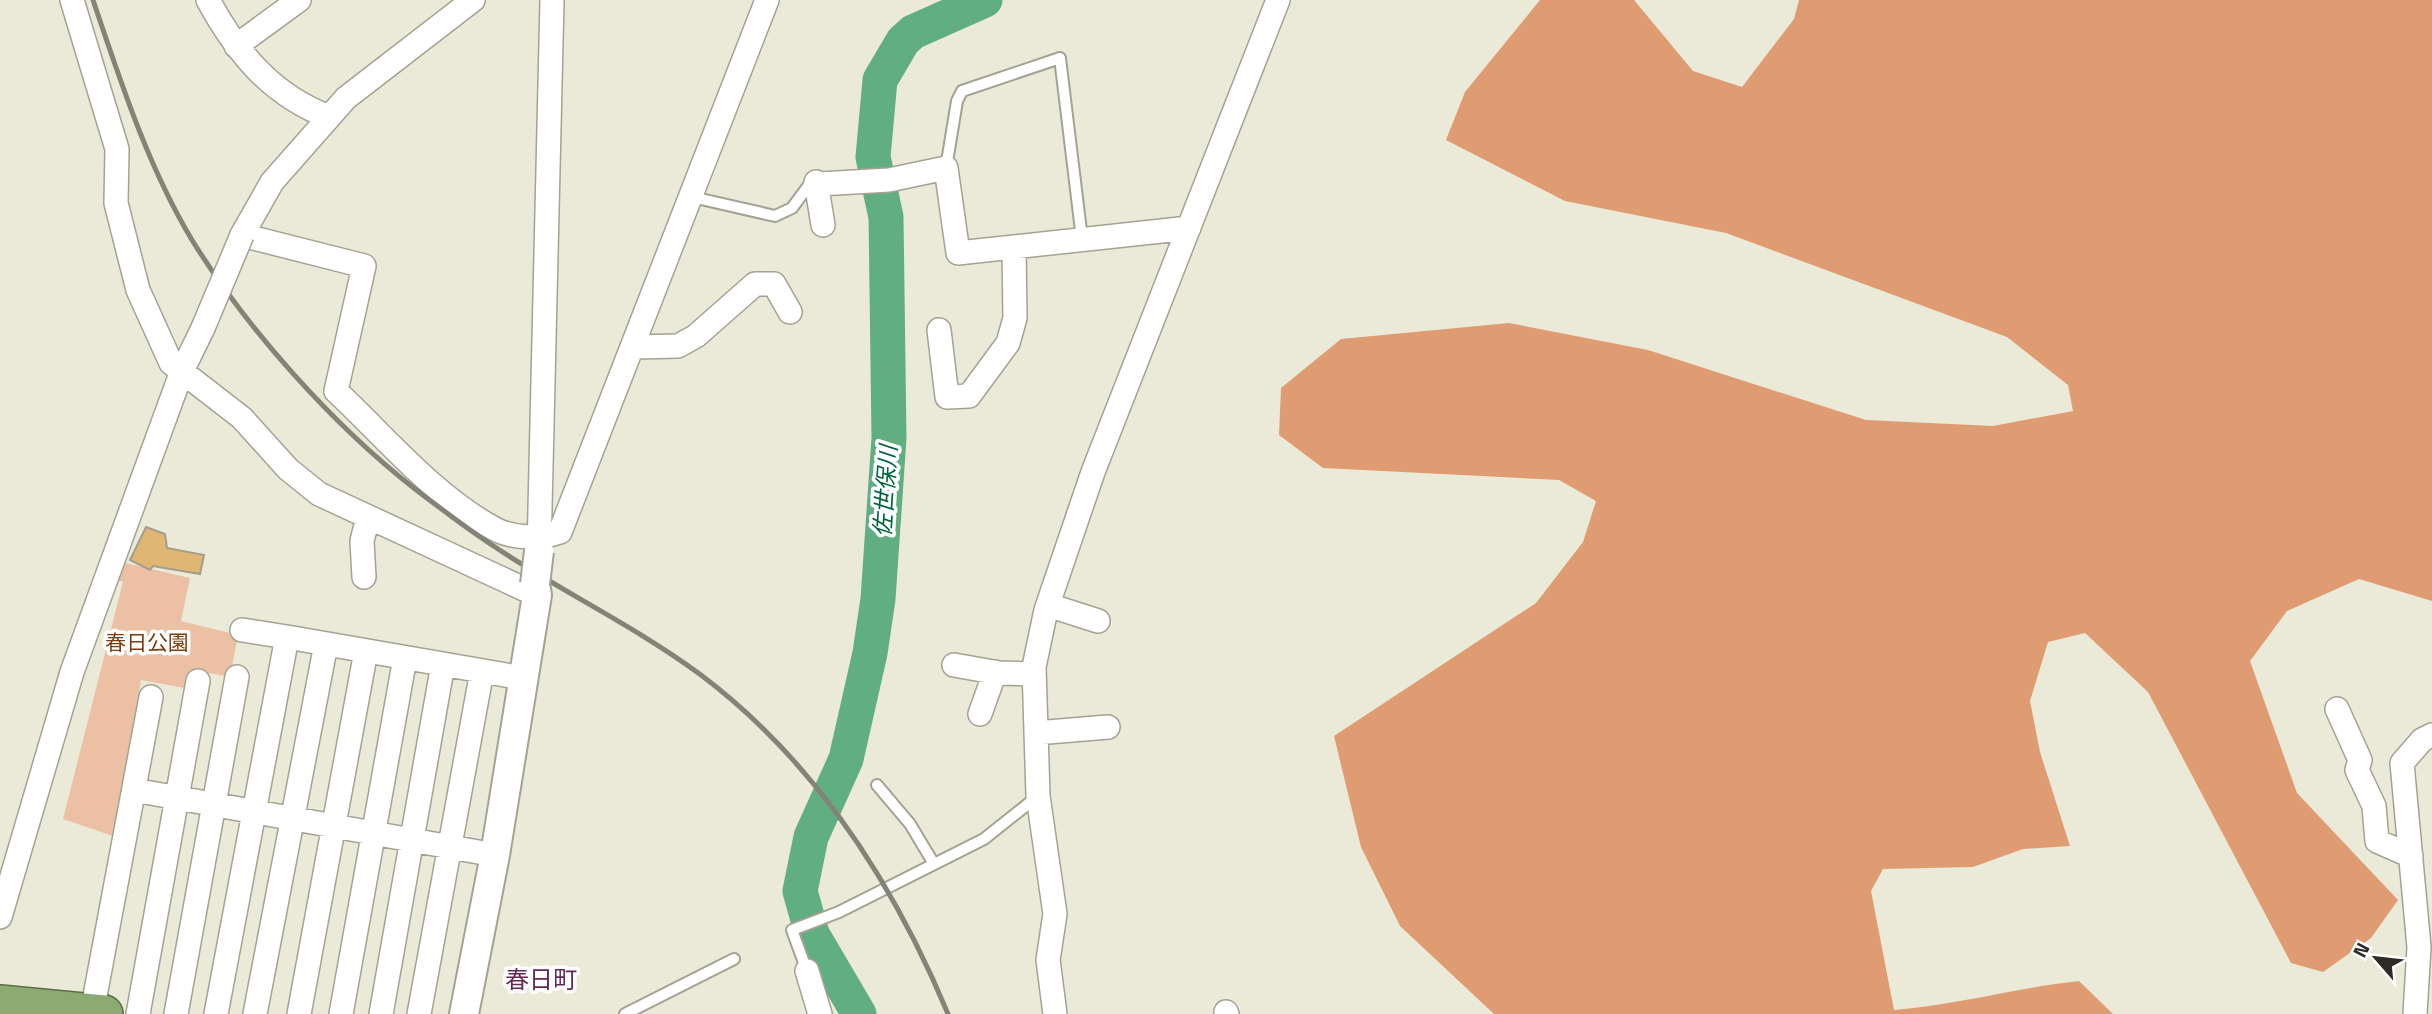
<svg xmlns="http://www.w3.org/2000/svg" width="2432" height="1014" viewBox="0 0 2432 1014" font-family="'Titillium Web','Noto Sans JP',sans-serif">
  <rect width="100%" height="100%" fill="#ebead9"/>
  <path fill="#ebc0a5" d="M121,562L190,578L181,621L238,635L230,677L193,670L190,689L141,680L113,836L63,819L123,582L113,579Z"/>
  <path fill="#df9b71" d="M1540,0H1634L1693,71L1742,87L1794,19L1799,0H2432V601L2359,579L2287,611L2250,661L2297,793L2398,900L2371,938L2323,972L2291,963L2148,692L2085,633L2048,642L2030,701L2040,752L2070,846L2023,849L1973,867L1883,869L1871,891L1894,1010C1956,1005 2016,988 2079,981L2113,1014H1494L1400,926L1361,847L1334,736L1536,603L1583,542L1596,501L1559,480L1323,468L1279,435L1281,388L1341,339L1509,323L1648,350L1866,420L1993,426L2073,411L2068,385L2007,337L1726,233L1565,201L1446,140L1465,92Z"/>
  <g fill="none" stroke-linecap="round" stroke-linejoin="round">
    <path stroke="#62ae83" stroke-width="35" d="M859,1014L812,934L800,891L811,837L846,759L870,653L878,599L889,438L886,217L873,157L880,80L903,41L913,32L985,0"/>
  </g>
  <path fill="#e0b772" stroke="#a59c8d" stroke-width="2" d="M146,527L165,534L167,548L204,555L200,574L153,566L150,570L130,560Z"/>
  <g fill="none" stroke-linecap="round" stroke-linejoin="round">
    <g stroke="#a3a393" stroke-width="14">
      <path id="service" d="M946,168L957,101L962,91L1060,58L1082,239
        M692,197L775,216L792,208L812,181L816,182
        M877,785L910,824L934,864
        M807,971L792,930L839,912L984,839L1038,796
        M625,1014L734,959"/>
    </g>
    <g stroke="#a3a393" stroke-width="26">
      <path id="minor" d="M72,0L117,149L116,203L138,290L171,363L242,418L288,469L319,494L537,595
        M208,0C237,53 271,95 329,117
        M473,0L346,98L272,182L242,235L364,266L336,391C385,437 433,495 493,528C512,539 540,539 560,532L767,0
        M236,46L299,0
        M816,182L823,225
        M819,184L889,180L946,168L958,253L1189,228
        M939,330L947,397L969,396L1008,343L1015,318L1014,247
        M633,347L678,346L696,336L755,284H774L790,312
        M539,551L552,0
        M364,577L362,541L368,517
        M1048,605L1098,621
        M242,630L287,637
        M954,665L999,673L1034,674
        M2337,709L2360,760L2357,770L2374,806L2377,841L2411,856
        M980,714L995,672
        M1036,733L1108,727
        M134,790L495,855
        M0,917L72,672L182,371L203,328
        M807,971L820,1014
        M92,1012L151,697
        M1226,1012L1227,1014
        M138,1014L198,681
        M176,1014L237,677
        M216,1014L287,637L523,678
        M255,1014L326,644
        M299,1014L366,651
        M341,1014L405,658
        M381,1014L443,664
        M419,1014L482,671
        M1055,1014L1048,960L1055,914L1038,796L1034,667L1046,610L1093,472L1278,0
        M2415,1014L2419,947L2402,763L2422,740L2432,735"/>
    </g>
    <g stroke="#a3a393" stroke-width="32">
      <path id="tertiary" d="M464,1014L495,855L537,595L535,584"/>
    </g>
    <g stroke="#5a7042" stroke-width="40">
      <path id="trunk" d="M0,1004L104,1014"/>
    </g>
    <use href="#service" stroke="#fff" stroke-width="10"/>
    <use href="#minor" stroke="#fff" stroke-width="23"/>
    <use href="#tertiary" stroke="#fff" stroke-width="28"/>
    <use href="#trunk" stroke="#8eaa74" stroke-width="37"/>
    <path stroke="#848378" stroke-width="5" d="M93,0C120,80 148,167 192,240C247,329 333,425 415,489C440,508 466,528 492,545C560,591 635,626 701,675C815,761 894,884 948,1014"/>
    <g stroke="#a3a393" stroke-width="26" stroke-linecap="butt">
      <path id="minor-bridge" d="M203,328L242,235"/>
    </g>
    <g stroke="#a3a393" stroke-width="32" stroke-linecap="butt">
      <path id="tertiary-bridge" d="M535,584L539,551"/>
    </g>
    <use href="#minor-bridge" stroke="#fff" stroke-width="23"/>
    <use href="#tertiary-bridge" stroke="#fff" stroke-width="28"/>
  </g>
  <g text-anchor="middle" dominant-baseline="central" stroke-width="7" stroke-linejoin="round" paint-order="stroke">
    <g font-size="21" fill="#7b3d0c" stroke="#fff">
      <text x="147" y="642">春日公園</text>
    </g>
    <g font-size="23" font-style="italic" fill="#00623b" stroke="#fff">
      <text transform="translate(885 491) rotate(-86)">佐世保川</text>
    </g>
    <g font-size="24" fill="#602a57" stroke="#fff">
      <text x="541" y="979">春日町</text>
    </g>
  </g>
  <g transform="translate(2376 958) rotate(298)" stroke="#ffffff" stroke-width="5" paint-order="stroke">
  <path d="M0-5L12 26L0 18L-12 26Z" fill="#2c2b25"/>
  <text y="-10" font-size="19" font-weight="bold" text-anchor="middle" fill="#2c2b25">N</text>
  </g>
</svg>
